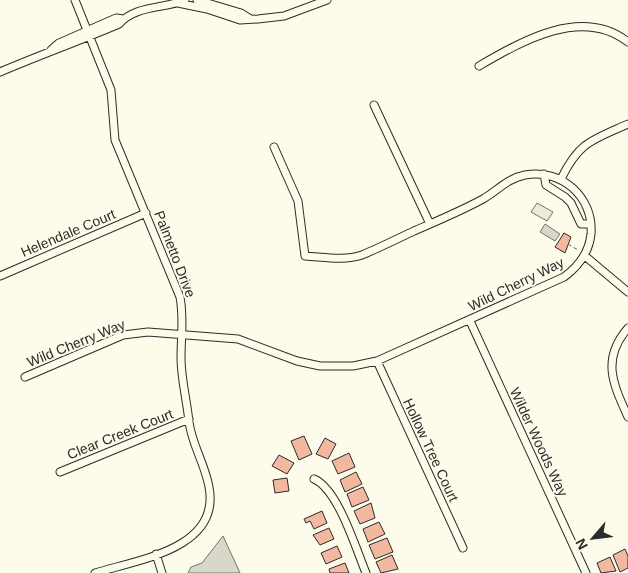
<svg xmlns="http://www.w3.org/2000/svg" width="628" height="573" viewBox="0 0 628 573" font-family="Helvetica,sans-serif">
  <rect width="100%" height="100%" fill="#fdfbea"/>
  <path fill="#ecebdb" stroke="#74746e" d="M537,203L553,212L547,221L531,212Z"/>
  <path fill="#d8d7c9" stroke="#74746e" d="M545,224L560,234L555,241L540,232Z
    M223,536L240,573H188L191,567L202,563Z"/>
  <path fill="#f2b8a0" stroke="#2b2b2b" d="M564,233L571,237L565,253L555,247Z
    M304,436L312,454L299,460L291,441Z
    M325,438L336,444L328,459L316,454Z
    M349,453L355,467L338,474L332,461Z
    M279,455L294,463L287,474L272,466Z
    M356,472L362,484L345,492L340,480Z
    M287,478L289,491L275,493L273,480Z
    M363,487L369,500L352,507L347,494Z
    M371,503L375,518L360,524L354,511Z
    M322,511L327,523L314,529L310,521L306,523L304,519Z
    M379,522L385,534L368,542L363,529Z
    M329,528L334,539L320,545L313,535Z
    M387,538L393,552L375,559L369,545Z
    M337,546L342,557L326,564L321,553Z
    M625,549L628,556V568L620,572L613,555Z
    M392,555L398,569L381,573L376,562Z
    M610,557L616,571L601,573L597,563Z
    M345,563L349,573H330L329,569Z"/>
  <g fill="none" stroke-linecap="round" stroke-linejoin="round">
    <g stroke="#2b2b2b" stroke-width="9">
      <path id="minor" d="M75,0L111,90L115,140L180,297C184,318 181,337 181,358C181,379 187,401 189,422C192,445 205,464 209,487C221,549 137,560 95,573
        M197,0L241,13L249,18
        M178,3L207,9L240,20L258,19L284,16L327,0
        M51,50L59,43L116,18L124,19
        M479,66C522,41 582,6 628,42
        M0,72C40,55 79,41 119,24C135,5 164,9 185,0
        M374,105L430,224
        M544,174L546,185L565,197L571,203L581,224H591
        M561,179C579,142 592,140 628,124
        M585,256L628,292
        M0,276L146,213
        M470,321L586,573
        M628,328C601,359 613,384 628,417
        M377,361L463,548
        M25,377L123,335L148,332L238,339L297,361L320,366H353L377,361L564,277C579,266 589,253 591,234C594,197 561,168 525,175C508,178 497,191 483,199C461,211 437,221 414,231C397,239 379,248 362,255C344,261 324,257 305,256L298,201L274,147
        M60,472L189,419
        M314,479C338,489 356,549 366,573
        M156,554L162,573"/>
    </g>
    <path stroke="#6a6964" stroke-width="1" stroke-dasharray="4 2.5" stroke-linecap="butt" d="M568,244L578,250"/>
    <use href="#minor" stroke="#fdfbea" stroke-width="7"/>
  </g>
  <g text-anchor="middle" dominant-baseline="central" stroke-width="4" stroke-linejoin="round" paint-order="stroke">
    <g font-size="14" fill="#2b2b2b" stroke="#fdfbea">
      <text transform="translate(68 233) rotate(-23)">Helendale Court</text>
      <text transform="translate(175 254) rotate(69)">Palmetto Drive</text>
      <text transform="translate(516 284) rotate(-26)">Wild Cherry Way</text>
      <text transform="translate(76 343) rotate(-22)">Wild Cherry Way</text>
      <text transform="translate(120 434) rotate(-22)">Clear Creek Court</text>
      <text transform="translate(539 442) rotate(65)">Wilder Woods Way</text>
      <text transform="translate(431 450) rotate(65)">Hollow Tree Court</text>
    </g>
  </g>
  <g transform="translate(593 538) rotate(242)" stroke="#fdfbea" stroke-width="4" paint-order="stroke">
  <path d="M0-4L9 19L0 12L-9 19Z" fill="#2b2b2b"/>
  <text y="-8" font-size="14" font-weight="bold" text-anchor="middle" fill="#2b2b2b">N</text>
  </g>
</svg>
